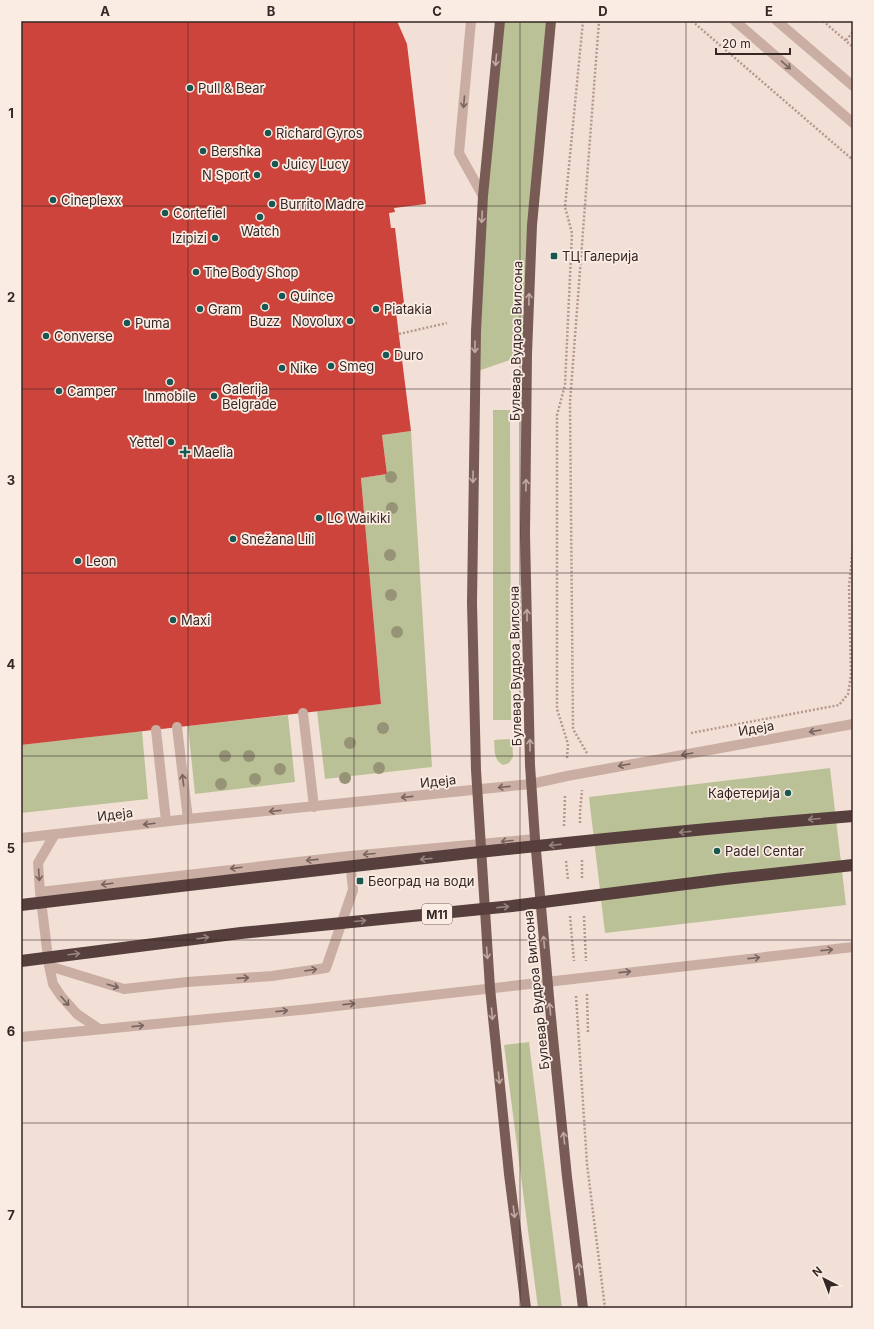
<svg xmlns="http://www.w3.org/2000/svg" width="874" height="1329" viewBox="0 0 874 1329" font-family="Inter,sans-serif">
  <rect width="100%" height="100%" fill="#f2e0d7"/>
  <path fill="#bbc197" d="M500,21H551L527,354L475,372Z
    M493,410H510L511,720H493Z
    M411,431L432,767L325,779L317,711L381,704L361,478L387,474L382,435Z
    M288,715L295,782L195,794L188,726Z
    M142,731L148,799L21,813V745Z
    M512,739L513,757L509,763L503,765C493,760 495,750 494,740Z
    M830,768L846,905L605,933L589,797Z
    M529,1042L562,1308H538L504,1045Z"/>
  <path fill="#cc443b" d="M21,21H397L407,44L426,204L394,208L395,212L389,213L391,228H395L405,311L396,312L411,431L382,435L387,474L361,478L381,704L21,745Z"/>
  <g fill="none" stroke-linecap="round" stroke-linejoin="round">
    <path stroke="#b6978d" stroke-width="2.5" stroke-dasharray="2 2" stroke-linecap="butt" d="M692,21L853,160
      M823,21L853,47
      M846,40L853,32
      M399,334L447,323
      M691,733L839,705L848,694L851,675L849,587L853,546
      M587,753L573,729L570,402L599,21
      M567,758L568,744L557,709V415L565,385L572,233L565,207L583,21
      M580,823V812L582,790
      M564,826L565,795
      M582,860V879
      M566,861L568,880
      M570,916L574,961
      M584,916L586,961
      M587,994L588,1034
      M576,996L587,1164L605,1308"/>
    <path stroke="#caaea3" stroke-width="10" d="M471,21L459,153L483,196
      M735,21L853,123
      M777,21L853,86
      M303,713L314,807
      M177,727L188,819
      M156,730L166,821
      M55,834L38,863L40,892L49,966L53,984L61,996L77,1014L99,1029
      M21,838L188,819L531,784L567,776L853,724
      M40,892L350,856L535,839
      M49,966L124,989L187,982L272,976L326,968L353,890L350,860
      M21,1037L310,1009L853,947"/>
    <path stroke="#785b55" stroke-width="10" d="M500,21L483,196L476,331L472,603L476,770L490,988L509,1174L526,1308
      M551,21L532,225L527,354L525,534L530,765L535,839L550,1008L567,1177L583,1308"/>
    <path stroke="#563f3c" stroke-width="12" d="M21,905C298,872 575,839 853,816
      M21,961L241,933L512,906L725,879L853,865"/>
  </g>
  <g fill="#979377">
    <circle cx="391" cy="477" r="6"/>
    <circle cx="392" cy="508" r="6"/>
    <circle cx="390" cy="555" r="6"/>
    <circle cx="391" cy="595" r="6"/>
    <circle cx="397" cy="632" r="6"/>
    <circle cx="383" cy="728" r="6"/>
    <circle cx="350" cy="743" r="6"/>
    <circle cx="225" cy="756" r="6"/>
    <circle cx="249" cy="756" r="6"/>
    <circle cx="379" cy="768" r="6"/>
    <circle cx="280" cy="769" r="6"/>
    <circle cx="345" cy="778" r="6"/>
    <circle cx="255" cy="779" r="6"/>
    <circle cx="221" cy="784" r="6"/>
  </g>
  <defs><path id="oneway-shaft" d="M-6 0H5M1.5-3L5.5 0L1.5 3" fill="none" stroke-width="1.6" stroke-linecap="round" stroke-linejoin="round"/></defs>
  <g stroke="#c0aaa3">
    <use href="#oneway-shaft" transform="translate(496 60) rotate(95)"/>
    <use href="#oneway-shaft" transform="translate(482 217) rotate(93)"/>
    <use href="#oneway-shaft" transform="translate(529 299) rotate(-88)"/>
    <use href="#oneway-shaft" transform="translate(475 347) rotate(91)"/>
    <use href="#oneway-shaft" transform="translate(473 477) rotate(91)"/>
    <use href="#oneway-shaft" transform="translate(526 485) rotate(-89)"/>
    <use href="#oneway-shaft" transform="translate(527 615) rotate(-91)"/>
    <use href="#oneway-shaft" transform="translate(530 745) rotate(-91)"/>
    <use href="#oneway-shaft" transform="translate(544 942) rotate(-95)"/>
    <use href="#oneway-shaft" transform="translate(487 953) rotate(86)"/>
    <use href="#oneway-shaft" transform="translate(550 1009) rotate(-96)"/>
    <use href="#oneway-shaft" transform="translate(492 1014) rotate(85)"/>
    <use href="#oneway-shaft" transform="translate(499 1078) rotate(84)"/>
    <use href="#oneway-shaft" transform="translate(564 1138) rotate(-96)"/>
    <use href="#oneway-shaft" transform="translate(514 1212) rotate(83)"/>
    <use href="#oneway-shaft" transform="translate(579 1269) rotate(-97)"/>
  </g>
  <g stroke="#78645e">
    <use href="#oneway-shaft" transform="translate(786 65) rotate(41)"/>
    <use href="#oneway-shaft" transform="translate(464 102) rotate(95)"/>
    <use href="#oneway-shaft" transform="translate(815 731) rotate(170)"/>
    <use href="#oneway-shaft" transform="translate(687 754) rotate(170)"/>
    <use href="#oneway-shaft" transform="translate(624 765) rotate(170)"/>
    <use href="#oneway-shaft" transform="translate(183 780) rotate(-97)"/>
    <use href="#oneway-shaft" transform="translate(504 787) rotate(174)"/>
    <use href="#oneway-shaft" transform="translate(407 797) rotate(174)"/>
    <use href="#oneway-shaft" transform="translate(275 811) rotate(174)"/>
    <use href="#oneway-shaft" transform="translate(149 824) rotate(173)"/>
    <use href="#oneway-shaft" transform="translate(507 841) rotate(175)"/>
    <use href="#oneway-shaft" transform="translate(369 854) rotate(175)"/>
    <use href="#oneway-shaft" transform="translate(312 860) rotate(174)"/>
    <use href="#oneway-shaft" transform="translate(236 868) rotate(173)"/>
    <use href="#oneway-shaft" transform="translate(39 875) rotate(86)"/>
    <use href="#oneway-shaft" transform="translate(107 884) rotate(173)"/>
    <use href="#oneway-shaft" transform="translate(827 950) rotate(-6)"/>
    <use href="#oneway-shaft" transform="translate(754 958) rotate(-6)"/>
    <use href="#oneway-shaft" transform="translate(311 970) rotate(-8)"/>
    <use href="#oneway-shaft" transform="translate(625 972) rotate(-6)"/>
    <use href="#oneway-shaft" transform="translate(243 978) rotate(-4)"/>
    <use href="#oneway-shaft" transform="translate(113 986) rotate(16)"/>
    <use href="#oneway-shaft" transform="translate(65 1001) rotate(49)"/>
    <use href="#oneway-shaft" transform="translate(349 1004) rotate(-6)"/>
    <use href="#oneway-shaft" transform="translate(282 1011) rotate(-6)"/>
    <use href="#oneway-shaft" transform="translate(138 1026) rotate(-6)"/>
  </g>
  <g stroke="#98847f">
    <use href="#oneway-shaft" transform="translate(814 819) rotate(175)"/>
    <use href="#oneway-shaft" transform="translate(685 832) rotate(174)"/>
    <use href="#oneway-shaft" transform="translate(555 845) rotate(174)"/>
    <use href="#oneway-shaft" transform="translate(426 859) rotate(174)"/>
    <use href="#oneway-shaft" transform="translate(503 907) rotate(-6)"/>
    <use href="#oneway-shaft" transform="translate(360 921) rotate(-5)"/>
    <use href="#oneway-shaft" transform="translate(203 938) rotate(-8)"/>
    <use href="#oneway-shaft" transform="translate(74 954) rotate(-7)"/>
  </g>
  <path fill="none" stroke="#352725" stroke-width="1" stroke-opacity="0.55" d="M188,21V1308M354,21V1308M520,21V1308M686,21V1308M21,206H853M21,389H853M21,573H853M21,756H853M21,940H853M21,1123H853"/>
  <g fill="#195851" stroke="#faebe3" stroke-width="1.5">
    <circle cx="190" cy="88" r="4"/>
    <circle cx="268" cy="133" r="4"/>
    <circle cx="203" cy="151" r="4"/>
    <circle cx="275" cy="164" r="4"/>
    <circle cx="257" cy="175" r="4"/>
    <circle cx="53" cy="200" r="4"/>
    <circle cx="272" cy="204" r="4"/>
    <circle cx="165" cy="213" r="4"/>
    <circle cx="260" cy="217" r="4"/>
    <circle cx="215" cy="238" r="4"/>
    <rect x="550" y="252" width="8" height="8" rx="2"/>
    <circle cx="196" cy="272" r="4"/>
    <circle cx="282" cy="296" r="4"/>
    <circle cx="265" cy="307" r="4"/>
    <circle cx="200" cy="309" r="4"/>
    <circle cx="376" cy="309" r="4"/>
    <circle cx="350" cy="321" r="4"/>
    <circle cx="127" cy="323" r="4"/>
    <circle cx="46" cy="336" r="4"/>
    <circle cx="386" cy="355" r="4"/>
    <circle cx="331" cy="366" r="4"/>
    <circle cx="282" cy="368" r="4"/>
    <circle cx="170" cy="382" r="4"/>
    <circle cx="59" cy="391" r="4"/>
    <circle cx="214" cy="396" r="4"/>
    <circle cx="171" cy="442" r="4"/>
    <path d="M183 446h4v4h4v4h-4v4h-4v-4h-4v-4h4z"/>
    <circle cx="319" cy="518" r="4"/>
    <circle cx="233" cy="539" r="4"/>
    <circle cx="78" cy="561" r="4"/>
    <circle cx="173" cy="620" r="4"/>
    <circle cx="788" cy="793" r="4"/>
    <circle cx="717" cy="851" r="4"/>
    <rect x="356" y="877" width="8" height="8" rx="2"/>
  </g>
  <g text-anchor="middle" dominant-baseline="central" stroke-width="3.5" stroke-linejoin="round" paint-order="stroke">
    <rect fill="#faebe3" stroke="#70625e" stroke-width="1" x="422" y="904" width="30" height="20" rx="3"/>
    <g font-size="12" font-weight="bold" fill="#352725">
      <text x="437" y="914">M11</text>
    </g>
    <g font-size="13" fill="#352725" stroke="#faebe3" text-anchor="start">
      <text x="198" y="88">Pull &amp; Bear</text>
      <text x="276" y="133">Richard Gyros</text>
      <text x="211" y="151">Bershka</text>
      <text x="283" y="164">Juicy Lucy</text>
      <text x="249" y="175" text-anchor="end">N Sport</text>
      <text x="61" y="200">Cineplexx</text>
      <text x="280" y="204">Burrito Madre</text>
      <text x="173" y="213">Cortefiel</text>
      <text x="260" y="231" text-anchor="middle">Watch</text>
      <text x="207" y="238" text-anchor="end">Izipizi</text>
      <text x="562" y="256">ТЦ Галерија</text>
      <text x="204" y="272">The Body Shop</text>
      <text x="290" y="296">Quince</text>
      <text x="208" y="309">Gram</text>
      <text x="384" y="309">Piatakia</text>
      <text x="265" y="321" text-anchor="middle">Buzz</text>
      <text x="342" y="321" text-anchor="end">Novolux</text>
      <text x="135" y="323">Puma</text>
      <text x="54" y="336">Converse</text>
      <text x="394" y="355">Duro</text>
      <text x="339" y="366">Smeg</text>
      <text x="290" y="368">Nike</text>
      <text x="222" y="389">Galerija<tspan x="222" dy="15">Belgrade</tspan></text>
      <text x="67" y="391">Camper</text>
      <text x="170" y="396" text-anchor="middle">Inmobile</text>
      <text x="163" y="442" text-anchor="end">Yettel</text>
      <text x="193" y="452">Maelia</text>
      <text x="327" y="518">LC Waikiki</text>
      <text x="241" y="539">Snežana Lili</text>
      <text x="86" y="561">Leon</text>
      <text x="181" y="620">Maxi</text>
      <text x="780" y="793" text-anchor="end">Кафетерија</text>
      <text x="725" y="851">Padel Centar</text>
      <text x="368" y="881">Београд на води</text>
    </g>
    <g font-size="13" fill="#352725" stroke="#faebe3">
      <text transform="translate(516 341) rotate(-89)">Булевар Вудроа Вилсона</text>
      <text transform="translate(515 666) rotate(-91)">Булевар Вудроа Вилсона</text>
      <text transform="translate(756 728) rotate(-10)">Идеја</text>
      <text transform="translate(438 781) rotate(-6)">Идеја</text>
      <text transform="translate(115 814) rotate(-7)">Идеја</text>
      <text transform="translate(536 990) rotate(-96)">Булевар Вудроа Вилсона</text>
    </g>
  </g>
  <rect width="874" height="1329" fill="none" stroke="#faebe3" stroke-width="44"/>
  <g transform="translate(824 1279) rotate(318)" stroke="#faebe3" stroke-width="3" paint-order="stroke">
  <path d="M0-3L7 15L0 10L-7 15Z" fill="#352725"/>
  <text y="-6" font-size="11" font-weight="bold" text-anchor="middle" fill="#352725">N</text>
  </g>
  <path d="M716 48v6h74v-6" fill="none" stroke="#352725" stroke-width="2"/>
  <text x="722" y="48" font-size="12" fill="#352725" stroke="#faebe3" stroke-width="3" paint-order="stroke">20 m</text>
  <rect x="22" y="22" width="830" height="1285" fill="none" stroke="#352725" stroke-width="1.5"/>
  <g font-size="13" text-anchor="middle" font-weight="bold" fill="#352725">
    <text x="105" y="16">A</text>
    <text x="271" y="16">B</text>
    <text x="437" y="16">C</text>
    <text x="603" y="16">D</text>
    <text x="769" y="16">E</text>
    <text x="11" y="118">1</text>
    <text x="11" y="302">2</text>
    <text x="11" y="485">3</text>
    <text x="11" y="669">4</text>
    <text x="11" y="853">5</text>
    <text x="11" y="1036">6</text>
    <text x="11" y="1220">7</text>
  </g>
</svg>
